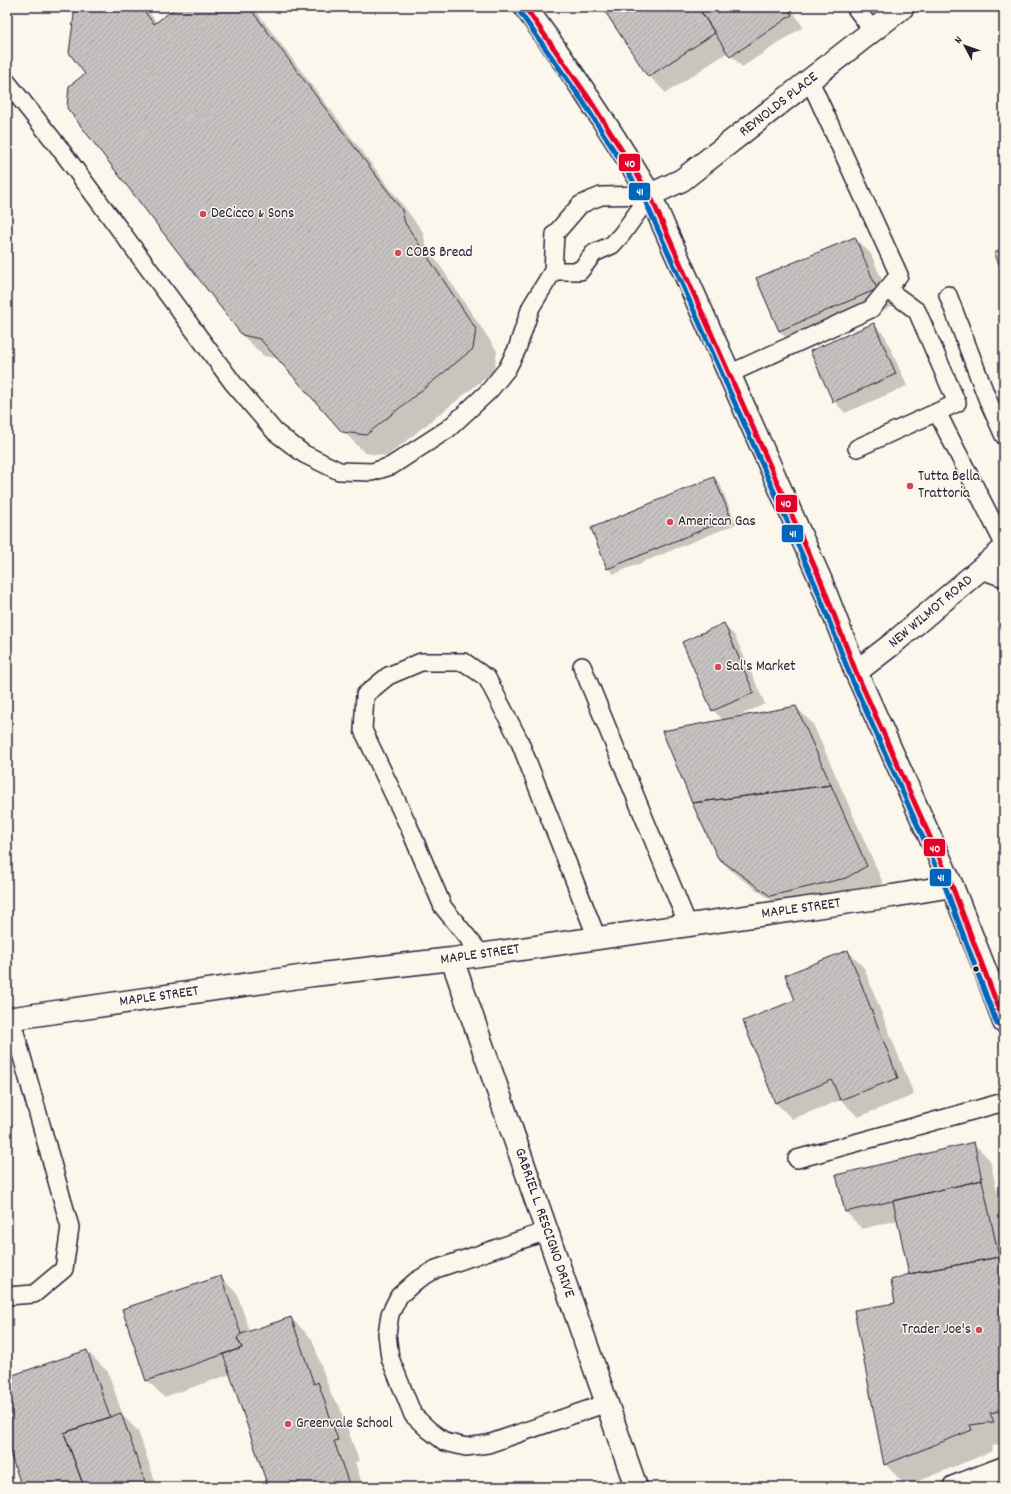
<svg xmlns="http://www.w3.org/2000/svg" width="1011" height="1494" viewBox="0 0 1011 1494" font-family="Dekko,sans-serif">
  <defs>
    <pattern id="building-hatch" width="6" height="6" patternUnits="userSpaceOnUse"><rect width="6" height="6" fill="#c6c2c0"/><path d="M-1 1l2-2M0 6l6-6M5 7l2-2" fill="none" stroke="#aaa6a6"/></pattern>
  </defs>
  <rect width="100%" height="100%" fill="#fbf7ec"/>
  <filter id="ink" filterUnits="userSpaceOnUse"><feTurbulence type="fractalNoise" baseFrequency=".025" numOctaves="2"/><feDisplacementMap in="SourceGraphic" scale="8" xChannelSelector="R" yChannelSelector="G"/><feConvolveMatrix kernelMatrix="1 2 1 2 8 2 1 2 1" color-interpolation-filters="sRGB"/></filter>
  <g filter="url(#ink)">
    <path fill="#0003" d="M76,7H145L157,23L178,7H253L423,232L426,245L497,351L494,371L387,456L365,453L343,431L279,359L264,356L242,335L87,74Z
      M604,7H790L803,27L742,67L728,52L666,93L649,76Z
      M855,238L871,254L893,306L796,347L779,331Z
      M874,324L885,336L907,386L845,413L834,401Z
      M714,478L720,484L736,524L614,574L608,568Z
      M724,625L735,636L765,704L734,718L796,707L813,724L883,883L862,894L788,912L736,875L718,858L723,720L713,710L684,642Z
      M848,951L864,968L914,1095L858,1117L841,1100L792,1119L776,1103L796,1001Z
      M974,1144L990,1160L1004,1223V1444L991,1446L993,1451L906,1486L885,1464L896,1304L911,1275L898,1220L862,1229L846,1212L837,1176Z
      M221,1277L237,1294L250,1332L291,1318L312,1339L332,1397L339,1405L359,1461L355,1462L363,1487H269L231,1374L164,1397L147,1380Z
      M87,1351L108,1372L123,1416L138,1431L157,1487H23L7,1442V1378Z"/>
    <path fill="url(#building-hatch)" stroke="#22223b" d="M75,7H141L154,24L177,7H249L402,210L405,223L476,329L473,349L366,435L342,432L260,339L242,335L67,108L69,86L85,74L69,53Z
      M602,7H698L715,33L648,77Z
      M698,7H787L792,15L730,57Z
      M855,237L877,289L779,331L756,278Z
      M1004,248V275L994,253Z
      M874,323L896,374L833,402L810,351Z
      M714,477L731,518L607,569L591,528Z
      M724,623L754,693L712,711L682,642Z
      M796,706L831,785L692,803L662,731Z
      M831,785L867,866L846,878L770,896L718,858L692,803Z
      M848,950L898,1078L840,1100L832,1080L775,1103L743,1021L795,1000L785,975Z
      M974,1142L982,1180L845,1212L836,1175Z
      M982,1180L999,1257L909,1274L893,1201Z
      M999,1257L1004,1280V1410L990,1413L994,1422L970,1425L972,1430L884,1465L854,1310L895,1303L891,1280L909,1274Z
      M221,1276L241,1334L237,1338L242,1348L146,1381L122,1309Z
      M291,1317L314,1384L318,1382L338,1440L334,1441L350,1487H268L223,1354L242,1348L237,1338L241,1334Z
      M87,1350L110,1417L64,1433L84,1487H22L7,1445V1377Z
      M121,1413L147,1487H84L64,1433Z"/>
    <g fill="none" stroke-linecap="round" stroke-linejoin="round">
      <g stroke="#22223b" stroke-width="20">
        <path id="service" d="M855,7L873,31
          M7,82L58,146L233,383L275,432L304,454L339,471L372,472L391,466L448,429L489,391L507,369L517,349L531,307L553,271L555,234L580,205L591,200L601,196L650,195
          M553,271H580L594,253L612,245L622,234L650,195
          M948,295L987,398L1004,436
          M729,374L871,309L899,275L810,81
          M937,412L1004,544
          M857,448L957,403L917,311L887,289
          M981,570L1004,578
          M582,666L688,925
          M482,955L443,907L409,827L363,730L365,695L388,676L421,662H464L487,678L519,740L597,938
          M797,1159L1004,1102
          M547,1231L436,1269L416,1281L399,1296L390,1314L387,1334L390,1358L413,1415L429,1430L445,1442L466,1447L488,1444L607,1403
          M7,1296L34,1294L64,1269L70,1227L11,1018"/>
      </g>
      <g stroke="#22223b" stroke-width="25">
        <path id="minor" d="M650,195L682,180L903,7
          M452,959L636,1487
          M7,1019L313,975L452,959L892,896L952,886
          M954,1487L1004,1468"/>
      </g>
      <g stroke="#22223b" stroke-width="25">
        <path id="tertiary" d="M856,672L891,645L1004,549"/>
      </g>
      <g stroke="#22223b" stroke-width="25">
        <path id="primary" d="M525,7C570,67 611,131 650,195L821,581L856,672L952,886L986,972L1004,1022"/>
      </g>
      <use href="#service" stroke="#fbf7ec" stroke-width="17"/>
      <use href="#minor" stroke="#fbf7ec" stroke-width="22"/>
      <use href="#tertiary" stroke="#fbf7ec" stroke-width="22"/>
      <use href="#primary" stroke="#fbf7ec" stroke-width="22"/>
      <g stroke="#fbf7ec" stroke-width="8">
        <path id="bus-1" d="M525,7L590,100L650,195L821,581L856,672L952,886L1004,1022"/>
      </g>
      <g stroke="#fbf7ec" stroke-width="8">
        <path id="bus-2" d="M519,11L584,103L644,198L815,584L850,675L946,889L997,1024"/>
      </g>
      <use href="#bus-1" stroke="#e4002b" stroke-width="5"/>
      <use href="#bus-2" stroke="#0065bd" stroke-width="5"/>
    </g>
  </g>
  <g fill="#d1495b" stroke="#fbf7ec" stroke-width="1.5">
    <circle cx="203" cy="214" r="4"/>
    <circle cx="398" cy="253" r="4"/>
    <circle cx="910" cy="486" r="4"/>
    <circle cx="670" cy="522" r="4"/>
    <circle cx="718" cy="667" r="4"/>
    <circle cx="979" cy="1330" r="4"/>
    <circle cx="288" cy="1424" r="4"/>
  </g>
  <circle fill="#22223b" stroke="#fbf7ec" stroke-width="1.5" cx="976" cy="969" r="3.5"/>
  <g text-anchor="middle" dominant-baseline="central" stroke-width="3" stroke-linejoin="round" paint-order="stroke">
    <g font-size="15" fill="#22223b" stroke="#fbf7ec">
      <text transform="translate(779 105) rotate(-38)">REYNOLDS PLACE</text>
      <text transform="translate(931 612) rotate(-40)">NEW WILMOT ROAD</text>
      <text transform="translate(801 909) rotate(-8)">MAPLE STREET</text>
      <text transform="translate(480 955) rotate(-8)">MAPLE STREET</text>
      <text transform="translate(159 997) rotate(-8)">MAPLE STREET</text>
      <text transform="translate(544 1223) rotate(71)">GABRIEL L. RESCIGNO DRIVE</text>
    </g>
    <g font-size="15" fill="#22223b" stroke="#fbf7ec" text-anchor="start">
      <text x="211" y="214">DeCicco &amp; Sons</text>
      <text x="406" y="253">COBS Bread</text>
      <text x="918" y="477">Tutta Bella<tspan x="918" dy="17">Trattoria</tspan></text>
      <text x="678" y="522">American Gas</text>
      <text x="726" y="667">Sal's Market</text>
      <text x="971" y="1330" text-anchor="end">Trader Joe's</text>
      <text x="296" y="1424">Greenvale School</text>
    </g>
  </g>
  <g stroke="#fbf7ec" stroke-width="1.5">
    <rect x="618" y="153" width="23" height="19" rx="4" fill="#e4002b"/>
    <rect x="628" y="182" width="23" height="19" rx="4" fill="#0065bd"/>
    <rect x="775" y="494" width="23" height="19" rx="4" fill="#e4002b"/>
    <rect x="781" y="524" width="23" height="19" rx="4" fill="#0065bd"/>
    <rect x="923" y="838" width="23" height="19" rx="4" fill="#e4002b"/>
    <rect x="929" y="868" width="23" height="19" rx="4" fill="#0065bd"/>
  </g>
  <g font-size="11" text-anchor="middle" font-weight="bold" fill="#fff">
    <text x="630" y="167">40</text>
    <text x="640" y="195">41</text>
    <text x="786" y="507">40</text>
    <text x="793" y="537">41</text>
    <text x="935" y="852">40</text>
    <text x="941" y="881">41</text>
  </g>
  <rect width="1011" height="1494" fill="none" stroke="#fbf7ec" stroke-width="24"/>
  <rect x="12" y="12" width="987" height="1470" fill="none" stroke="#22223b" stroke-width="1.5" filter="url(#ink)"/>
  <g transform="translate(965 46) rotate(311)" stroke="#fbf7ec" stroke-width="3" paint-order="stroke">
  <path d="M0-3L7 15L0 10L-7 15Z" fill="#22223b"/>
  <text y="-6" font-size="11" font-weight="bold" text-anchor="middle" fill="#22223b">N</text>
  </g>
</svg>
